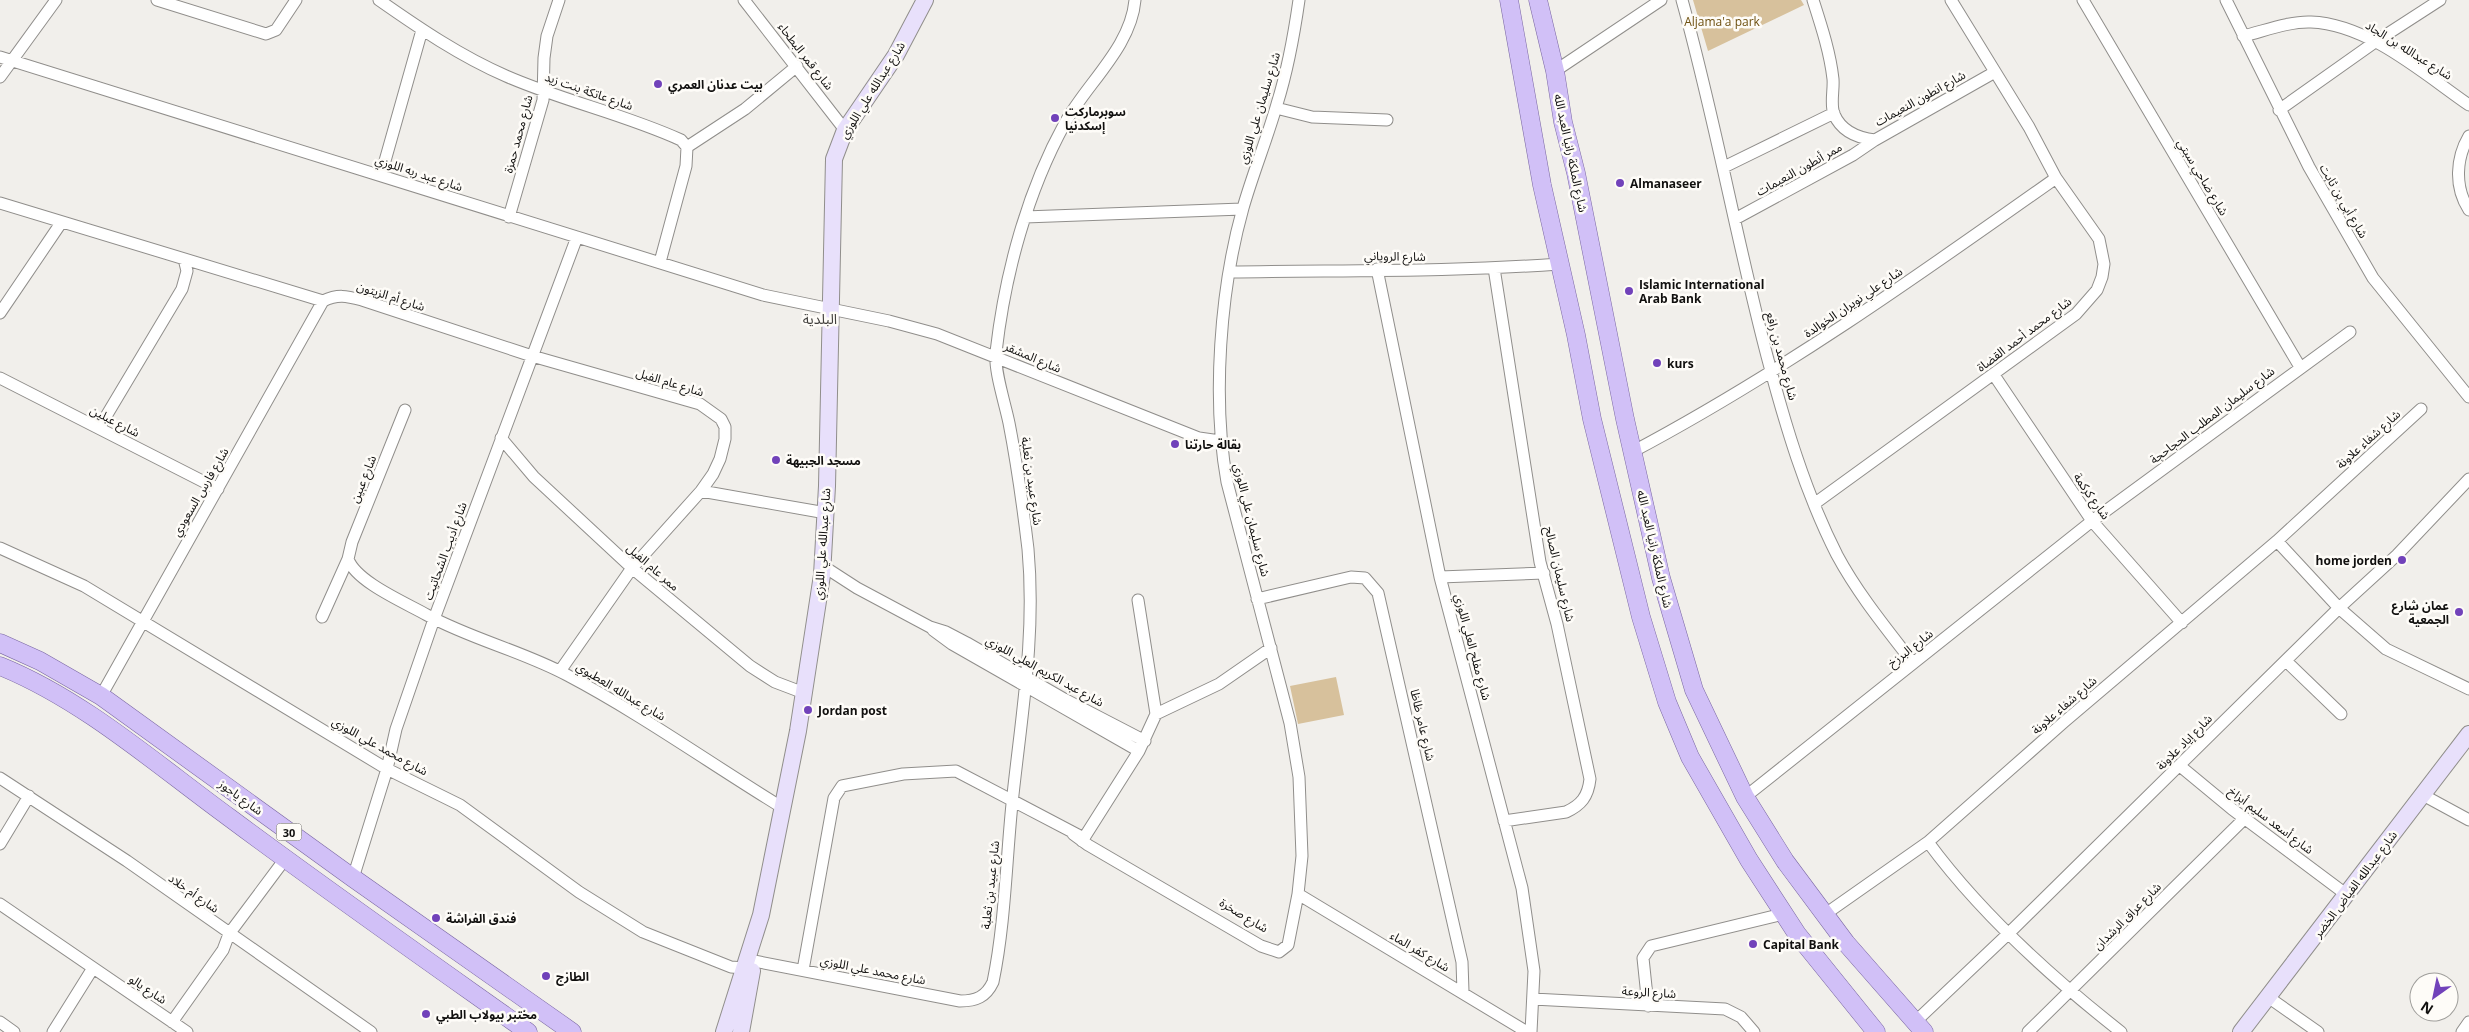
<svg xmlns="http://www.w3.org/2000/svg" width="2469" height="1032" viewBox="0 0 2469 1032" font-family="'Open Sans','Noto Sans Arabic',sans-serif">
  <rect width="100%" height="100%" fill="#f1efeb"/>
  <path fill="#d7c19c" d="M1693,0H1801L1804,5L1708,51Z
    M1336,677L1344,715L1298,724L1290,686Z"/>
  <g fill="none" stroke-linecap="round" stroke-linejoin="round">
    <g stroke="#908e8b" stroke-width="13">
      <path id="street" d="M157,0L266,34L276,30L296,0
        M379,0C419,28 460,56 506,76C563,101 624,114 681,140L687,147L686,166L660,262
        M744,0L845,130
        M1682,0C1715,118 1736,238 1767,356C1785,424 1805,492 1837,555C1858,594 1886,628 1913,663
        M1813,0C1821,25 1830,52 1833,79C1834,90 1830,104 1834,114C1841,131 1858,138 1875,140L1995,72
        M2083,0L2300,367
        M2226,0L2309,167L2373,278L2469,397
        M2243,36C2264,31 2290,21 2311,22C2368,24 2424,74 2469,105
        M0,57L763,295L889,321L937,334L1199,438L1220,441
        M1555,71L1661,0
        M0,77L56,0
        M1276,108L1312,117L1387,120
        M2279,110L2375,42L2440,0
        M2469,136C2456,158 2454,187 2469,210
        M687,147L745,109L797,66
        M1724,167L1834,113
        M381,175L422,30
        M0,203L323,301C338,294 346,296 362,300L532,356L700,404L721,419L725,427V439L720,459L713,474L701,491L632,568L560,671
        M509,217L543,100L544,58L547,36L559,0
        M1025,217L1242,209
        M1735,219L1853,155L1875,140
        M1494,268L1540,562L1557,624L1590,779C1588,797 1581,805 1566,812L1504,821
        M1377,269L1440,577L1522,888L1534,971L1531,1032
        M1230,272C1340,270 1449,272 1559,264
        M0,313L61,223
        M1994,375L2092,521L2182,623
        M0,378L218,489
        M99,428L182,289L187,271L184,259
        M501,438L534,477L632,568L750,666L775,682L804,693
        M1632,452C1781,373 1919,275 2056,178
        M701,491L826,513
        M1814,504L2076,314L2097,290L2102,277L2104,264L2099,239L2056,178L2029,127L1951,0
        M2277,541L2339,608L2386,649L2469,689
        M0,548L84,586L387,769L460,805L579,892L643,932L731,967L744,968
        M348,559C356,582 406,603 427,615C471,639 522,651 567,675C641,714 711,764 783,808
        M823,566L857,588L930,627L946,632L967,643L1064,699L1145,741
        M1440,577L1544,573
        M1257,599L1351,577L1365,578L1378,593L1462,962L1463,992
        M322,617L348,559L352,542L405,410
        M933,630L952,644L1139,751
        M2286,661L2341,714
        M101,696L323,301
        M1156,714L1219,684L1271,648
        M2180,766L2232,809L2347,895
        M0,778L127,861L371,1032
        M2423,795L2469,820
        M1745,797L2092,521L2350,332
        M1073,834L1088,845L1261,946L1279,952L1288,945L1298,894L1302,856L1299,777L1290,723L1227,482C1212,399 1220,290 1243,208C1253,173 1267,139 1277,104C1288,69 1294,35 1299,0
        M1082,841L1139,751L1156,714L1138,600
        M0,844L29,796
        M353,878L387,769L396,729L434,619L577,237
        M1298,894L1527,1032
        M0,904L187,1032
        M1824,915L1928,842
        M754,961L960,1001C976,1001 986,997 993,982C1005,924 1006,863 1012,804C1021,717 1036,637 1028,549C1023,507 1017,464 1009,423C1005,403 994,371 996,352C1005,274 1027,192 1065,123C1087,83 1131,47 1135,0
        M803,970L834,798L842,786L903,774L956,771L1080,836
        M2268,997L2318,1032
        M1533,999L1725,1009L1741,1017L1754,1032
        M1648,1006L1643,958L1651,946L1783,914
        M0,1022L14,1032
        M172,1022L223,950L229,934L285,859
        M1915,1022L2009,933L2339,608L2397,555L2469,479
        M53,1032L93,968
        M2028,1032L2245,818
        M2121,1032C2051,977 1981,914 1928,842L2064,722L2277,541L2421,409
        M2462,1032L2469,1022"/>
    </g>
    <g stroke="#908e8b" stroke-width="18">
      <path id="secondary" d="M724,1032L761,915L798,731L822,575L827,486L834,159L845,130L896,55L925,0
        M741,1032L752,971
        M2241,1032L2469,734"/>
    </g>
    <g stroke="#7a67a2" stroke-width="19">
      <path id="primary" d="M1509,0L1542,185L1576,335L1592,419L1641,617L1667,702L1690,757L1749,860L1797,934L1876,1032
        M1538,0L1555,71L1563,122L1576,173L1625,419L1661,578L1694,690L1745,797L1785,861L1846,943L1924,1032
        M0,643L40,661L101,696L353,878L572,1032
        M0,666C84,700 157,765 230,818C328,891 428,961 528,1032"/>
    </g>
    <use href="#street" stroke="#fff" stroke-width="11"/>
    <use href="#secondary" stroke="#e8e0fb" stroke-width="16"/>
    <use href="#primary" stroke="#d1c0f7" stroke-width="18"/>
  </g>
  <g fill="#7142ba" stroke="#fefcf8" stroke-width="2">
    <circle cx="658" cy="84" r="5"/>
    <circle cx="1055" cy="118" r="5"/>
    <circle cx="1620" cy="183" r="5"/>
    <circle cx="1629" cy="291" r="5"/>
    <circle cx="1657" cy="363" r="5"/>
    <circle cx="1175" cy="444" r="5"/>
    <circle cx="776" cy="460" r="5"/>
    <circle cx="2402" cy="560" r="5"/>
    <circle cx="2459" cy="612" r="5"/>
    <circle cx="808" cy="710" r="5"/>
    <circle cx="436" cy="918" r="5"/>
    <circle cx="1753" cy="944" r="5"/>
    <circle cx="546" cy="976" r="5"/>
    <circle cx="426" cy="1014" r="5"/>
  </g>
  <g text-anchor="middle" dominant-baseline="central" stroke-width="5" stroke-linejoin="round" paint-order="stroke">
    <rect fill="#fefcf8" stroke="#585755" stroke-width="1" x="276.5" y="823.5" width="25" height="17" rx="4"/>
    <g font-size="11" font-weight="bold" fill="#11100f">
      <text x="289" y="832">30</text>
    </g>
    <g font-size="12" fill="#6d4f0f" stroke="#fefcf8">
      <text x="1722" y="21">Aljama'a park</text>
    </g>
    <g font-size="12" fill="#11100f" stroke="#fefcf8">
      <text transform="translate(2409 50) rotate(32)">شارع عبدالله بن الجاد</text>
      <text transform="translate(806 56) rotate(52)">شارع قمر البطحاء</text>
      <text transform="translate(872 90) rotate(-58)">شارع عبدالله علي اللوزي</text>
      <text transform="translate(589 91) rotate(19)">شارع عاتكة بنت زيد</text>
      <text transform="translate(1920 98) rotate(-29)">شارع انطون النعيمات</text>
      <text transform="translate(1259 108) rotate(-73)">شارع سليمان علي اللوزي</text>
      <text transform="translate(518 134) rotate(-75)">شارع محمد حمزة</text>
      <text transform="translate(1571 153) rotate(78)">شارع الملكة رانيا العبد الله</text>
      <text transform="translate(1799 169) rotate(-29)">ممر أنطون النعيمات</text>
      <text transform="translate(419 173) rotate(18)">شارع عبد ربه اللوزي</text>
      <text transform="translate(2203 177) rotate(59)">شارع ضاحي سبتي</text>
      <text transform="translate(2344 201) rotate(60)">شارع أبي بن ثابت</text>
      <text transform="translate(1395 256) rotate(1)">شارع الروياني</text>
      <text transform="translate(391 296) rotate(18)">شارع أم الزيتون</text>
      <text transform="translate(1853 302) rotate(-34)">شارع علي نويران الخوالدة</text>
      <text transform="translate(2024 334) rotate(-37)">شارع محمد أحمد القضاة</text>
      <text transform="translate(1782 356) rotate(75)">شارع محمد بن رافع</text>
      <text transform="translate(1033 357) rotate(23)">شارع المشقر</text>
      <text transform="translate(670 382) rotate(17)">شارع عام الفيل</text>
      <text transform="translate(2212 415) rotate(-37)">شارع سليمان المطلب الحجاحجة</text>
      <text transform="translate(115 421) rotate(27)">شارع عبلين</text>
      <text transform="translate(2368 439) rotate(-42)">شارع شفاء علاونة</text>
      <text transform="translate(363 479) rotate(-68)">شارع عبين</text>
      <text transform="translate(1032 481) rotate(82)">شارع عبيد بن ثعلبة</text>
      <text transform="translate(200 492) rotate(-60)">شارع فارس السعودي</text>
      <text transform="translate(2092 496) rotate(55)">شارع كركمة</text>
      <text transform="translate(1252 520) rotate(76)">شارع سليمان علي اللوزي</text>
      <text transform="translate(822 544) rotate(-86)">شارع عبدالله علي اللوزي</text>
      <text transform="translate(1655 549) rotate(77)">شارع الملكة رانيا العبد الله</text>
      <text transform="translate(445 551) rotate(-70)">شارع أديب الشحاتيت</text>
      <text transform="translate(653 567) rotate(41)">ممر عام الفيل</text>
      <text transform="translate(1560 574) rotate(77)">شارع سليمان الصالح</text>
      <text transform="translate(1473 647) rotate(75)">شارع مفلح العلي اللوزي</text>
      <text transform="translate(1910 648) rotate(-38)">شارع البرزخ</text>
      <text transform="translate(1045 671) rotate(29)">شارع عبد الكريم العلي اللوزي</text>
      <text transform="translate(621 691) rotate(31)">شارع عبدالله العطيوي</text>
      <text transform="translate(2064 705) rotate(-41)">شارع شفاء علاونة</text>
      <text transform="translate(1423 725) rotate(77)">شارع عامر ظاظا</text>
      <text transform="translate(2184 742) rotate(-45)">شارع إياد علاونة</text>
      <text transform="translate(380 746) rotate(29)">شارع محمد علي اللوزي</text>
      <text transform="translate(241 797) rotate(36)">شارع ياجوز</text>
      <text transform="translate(2271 820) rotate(37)">شارع أسعد سليم أبزاخ</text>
      <text transform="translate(2355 884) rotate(-53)">شارع عبدالله الفياض الخضر</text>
      <text transform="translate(990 885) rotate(-84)">شارع عبيد بن ثعلبة</text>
      <text transform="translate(194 893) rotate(35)">شارع أم خلاد</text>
      <text transform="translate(1244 915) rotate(31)">شارع صخرة</text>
      <text transform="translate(2127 916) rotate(-45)">شارع عراق الرشدان</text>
      <text transform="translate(1420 951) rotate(31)">شارع كفر الماء</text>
      <text transform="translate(873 970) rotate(11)">شارع محمد علي اللوزي</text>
      <text transform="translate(148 989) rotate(34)">شارع يالو</text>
      <text transform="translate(1649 992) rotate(3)">شارع الروعة</text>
    </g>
    <g font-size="12" font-weight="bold" fill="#11100f" stroke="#fefcf8" text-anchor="start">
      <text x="668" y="84">بيت عدنان العمري</text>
      <text x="1065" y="111">سوبرماركت<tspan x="1065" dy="14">إسكدنيا</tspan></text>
      <text x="1630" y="183">Almanaseer</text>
      <text x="1639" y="284">Islamic International<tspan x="1639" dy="14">Arab Bank</tspan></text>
      <text x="1667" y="363">kurs</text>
      <text x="1185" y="444">بقالة حارتنا</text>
      <text x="786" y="460">مسجد الجبيهة</text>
      <text x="2392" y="560" text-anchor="end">home jorden</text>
      <text x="2449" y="605" text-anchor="end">عمان شارع<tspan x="2449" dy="14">الجمعية</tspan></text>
      <text x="818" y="710">Jordan post</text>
      <text x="446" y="918">فندق الفراشة</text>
      <text x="1763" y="944">Capital Bank</text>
      <text x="556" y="976">الطازج</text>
      <text x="436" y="1014">مختبر بيولاب الطبي</text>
    </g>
    <g font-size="14" fill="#42403d" stroke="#fefcf8">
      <text x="820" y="318">البلدية</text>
    </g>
  </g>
  <g transform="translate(2434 997) rotate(213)"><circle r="24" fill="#fefcf8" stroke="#9f9e9b"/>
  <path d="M0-4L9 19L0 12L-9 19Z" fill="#7142ba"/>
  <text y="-8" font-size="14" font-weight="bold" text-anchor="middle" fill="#11100f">N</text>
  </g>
</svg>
